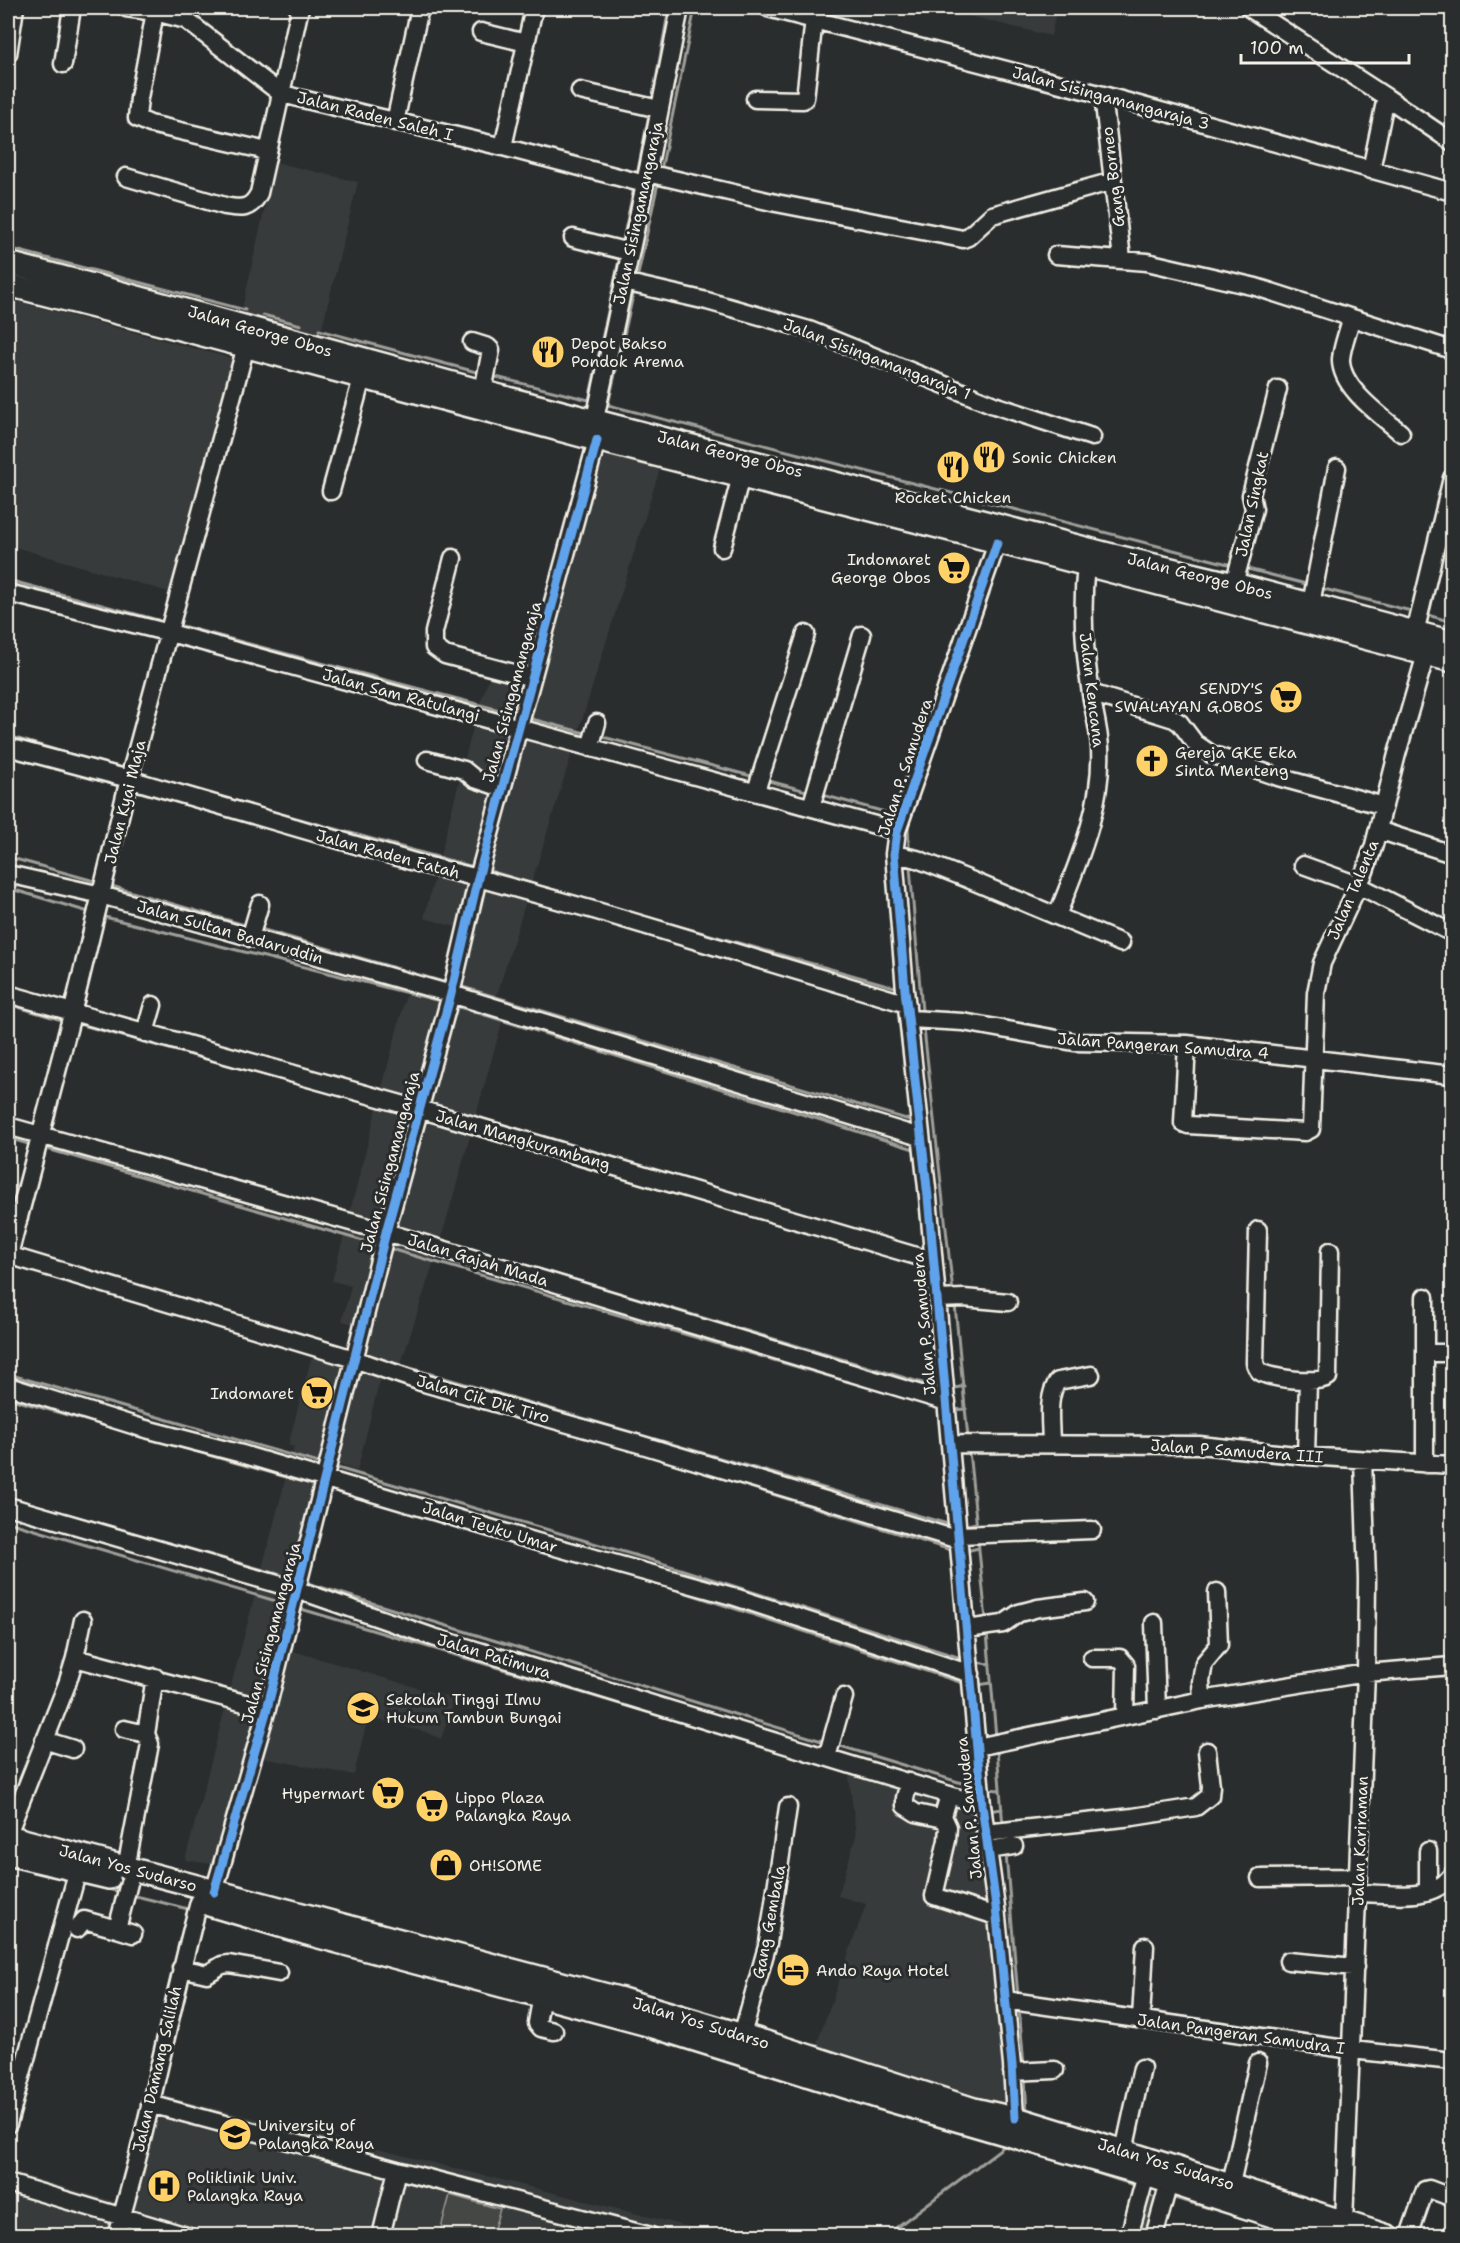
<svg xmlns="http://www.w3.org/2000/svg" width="1460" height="2243" viewBox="0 0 1460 2243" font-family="'Shantell Sans',sans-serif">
  <defs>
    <pattern id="grass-tufts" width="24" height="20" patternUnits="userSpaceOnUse" patternTransform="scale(1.5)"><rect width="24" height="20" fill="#444645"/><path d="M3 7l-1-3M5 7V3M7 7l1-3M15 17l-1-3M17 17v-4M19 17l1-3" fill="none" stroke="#606160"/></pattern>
  </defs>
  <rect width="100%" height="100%" fill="#2a2d2e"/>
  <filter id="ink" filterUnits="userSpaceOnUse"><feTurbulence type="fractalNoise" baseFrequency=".0167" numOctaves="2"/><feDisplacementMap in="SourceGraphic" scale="12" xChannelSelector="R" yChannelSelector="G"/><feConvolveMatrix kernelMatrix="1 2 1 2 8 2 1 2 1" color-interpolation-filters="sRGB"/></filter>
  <g filter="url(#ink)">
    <path fill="#373a3a" d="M950,8H1057L1051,36L949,11Z
      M275,162L358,182L319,340L240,318Z
      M8,299L234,359L172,593L8,545Z
      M600,446L662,462L495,1001L507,1005L442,1236L400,1367L384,1364L357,1471L325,1460L218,1865L185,1860L294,1447L288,1445L317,1337L351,1348L356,1325L342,1321L351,1286L332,1281L406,995L444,1004L459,928L424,918L477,712L492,670L525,679Z
      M290,1650L455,1699L441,1739L425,1732L368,1717L354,1775L262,1758Z
      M848,1768L978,1808L1012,2110L816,2046L866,1904L838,1896L856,1836Z
      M165,2096L722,2235H8V2171L134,2207Z"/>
    <path fill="url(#grass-tufts)" stroke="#9c9c96" stroke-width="1.5" d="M1147,2194L1156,2198L1146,2235L1135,2236Z"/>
    <path fill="#444645" stroke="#9c9c96" stroke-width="1.5" d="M450,2195L500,2209L492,2235H439Z"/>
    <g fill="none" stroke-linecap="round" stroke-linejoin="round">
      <path stroke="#9f9f9a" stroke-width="3" d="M652,101L669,8
        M661,170L695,8
        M637,175L649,114
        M622,245L634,187
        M8,248L245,310
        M637,279L658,183
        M634,291L608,405L1232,565
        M263,315L301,325
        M319,330L480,373
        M492,376L589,400L620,255
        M1244,568L1310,585
        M8,580L158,620
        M1320,588L1415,612
        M1424,614L1452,622
        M178,625L507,712
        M528,718L585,733
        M8,736L104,764
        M603,737L751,776
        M57,768L122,787
        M769,781L810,792
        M136,791L234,818
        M819,794L885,812L892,816
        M228,799L477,868
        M909,848L908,826L979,619
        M8,857L98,882
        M910,867L922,1011L912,1010
        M486,870L595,902
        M108,885L248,926
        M8,888L92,913
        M546,905L621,927
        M604,905L898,988
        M101,916L444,1002
        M257,928L447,983
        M459,986L913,1121
        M8,1004L65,1021
        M453,1005L917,1150
        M75,1023L392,1110
        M165,1029L416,1100
        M924,1029L953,1292
        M426,1120L873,1252
        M8,1138L32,1145
        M44,1148L377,1245
        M891,1240L928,1251
        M387,1248L922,1403
        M468,1248L939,1388
        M955,1305L968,1438
        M376,1358L951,1525
        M8,1374L322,1464
        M951,1389L964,1386
        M8,1398L127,1432
        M952,1410L966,1409
        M159,1441L318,1486
        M969,1451L977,1528
        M651,1456L954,1551
        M334,1467L658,1562L964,1659
        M327,1488L375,1502
        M8,1497L295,1579
        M8,1522L286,1604
        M963,1526L976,1523
        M978,1540L986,1620
        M966,1551L979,1548
        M600,1568L684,1592L966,1684
        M304,1582L825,1742
        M298,1608L697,1727
        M987,1633L996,1737
        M974,1662L990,1664
        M978,1685L991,1683
        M837,1745L975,1787
        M997,1750L1003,1827
        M987,1789L1000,1790
        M988,1811L1002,1809
        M1006,1854L1018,1997
        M30,1870L70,1880
        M79,1882L120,1892
        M132,1895L192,1910
        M1019,2007L1024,2066
        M1025,2078L1027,2114
        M1063,2162L1137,2186
        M1171,2197L1254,2221
        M885,2236L1007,2144"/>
      <g stroke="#f4f1e8" stroke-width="21">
        <path id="minor" d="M126,8L155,12L186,20L280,93L298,98L503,147L645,184
          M768,8L1103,95L1452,192
          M1249,8L1386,97
          M155,12L139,98L137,118L150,124L267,151
          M481,32L526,43
          M8,54L15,8
          M63,64L72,8
          M580,91L659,109
          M1103,95L1122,259
          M755,99L803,100L805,98L814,19
          M395,122L420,8
          M503,147L534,8
          M1371,170L1386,97L1452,142
          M647,173L776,203L963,239L968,237L992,215L1113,181
          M126,177L225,206C241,209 251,210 259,193L300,8
          M573,238L629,252
          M1056,255L1147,262L1256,287L1452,350
          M624,282L707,301L809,330L994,405L1092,437
          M1351,319C1348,332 1342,346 1341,359C1340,388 1382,416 1401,433
          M472,342L488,347L491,350L483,391
          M595,419L645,184L680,8
          M331,491L362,378
          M997,543L897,831L894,854L905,990L928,1197L982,1805L996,1907L1012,2065L1015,2118
          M722,548L741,476
          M453,558L434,632V647L445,655L532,678
          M1234,584L1254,509L1251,495L1278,389
          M8,593L170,633L897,831
          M1311,604L1337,468
          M1415,633L1452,478
          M1091,693L1174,719L1180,723L1195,743L1211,754L1278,777L1384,806
          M8,747L129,779L421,864L478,878L597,911L907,1004
          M590,748L597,723
          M427,760L464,770L475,779L502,788
          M756,791L806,634
          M811,807L862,635
          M1378,830L1452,854
          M894,854L917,859L968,879L1121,943
          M1303,865L1358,885L1452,933
          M8,874L101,895L451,994L920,1137
          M1057,916C1078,862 1103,807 1100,748C1099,729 1094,712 1091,694C1084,651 1081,608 1086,565
          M250,938L260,904
          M8,994L419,1109L933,1261
          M910,1019L963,1022L1074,1042L1187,1044L1452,1075
          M145,1033L153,1005
          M1187,1044L1183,1123L1188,1125L1305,1132L1311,1129L1316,993L1322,963L1365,871L1374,845L1397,754L1426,654
          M8,1126L386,1232L947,1402
          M1258,1230L1255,1363C1255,1364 1258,1370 1259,1371C1269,1379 1319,1384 1328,1377L1330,1251
          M8,1255L354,1359L424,1383L639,1444L959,1540
          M8,1259L70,1022L129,779L246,346
          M1425,1297V1464
          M937,1299L964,1298L1008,1302
          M1425,1353H1452
          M8,1386L142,1428L242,1454L537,1542L732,1596L971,1674
          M950,1444L1199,1445L1306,1456L1452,1465
          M1051,1444C1051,1425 1046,1396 1058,1381L1091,1375
          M1306,1456L1308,1381
          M8,1506L298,1590L433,1637L982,1805
          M959,1535L1092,1530
          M1154,1623L1157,1710
          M967,1629L1003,1624L1019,1613L1038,1608L1085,1602
          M75,1658L83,1620
          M1092,1658H1120L1126,1665L1125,1716
          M1202,1700L1201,1681L1204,1663L1219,1645L1217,1592
          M124,1729L146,1734L150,1744L126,1868
          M146,1734L155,1677
          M44,1740L73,1749
          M977,1747L1202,1700L1366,1673L1452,1666
          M827,1757L844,1697
          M909,1782L905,1798V1806L916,1813L944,1819
          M949,1795L943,1816L948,1827L947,1840L934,1896L996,1916
          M985,1833L1133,1817L1196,1807L1210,1796L1211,1786L1207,1751
          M8,1834L67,1684L75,1658L267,1709
          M989,1850L1014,1846
          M1260,1878L1358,1877
          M1428,1891V1851
          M214,1892L267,1709L386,1232L451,994L478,878L597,440
          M1358,1893C1388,1893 1431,1903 1451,1876
          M77,1929L84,1920L117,1929L129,1883
          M117,1929L133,1934
          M1288,1961L1355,1967
          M181,1968L207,1974L222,1965L229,1964L279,1973
          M542,1995L537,2023L541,2028L554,2031
          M1005,2000L1352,2050L1452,2061
          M1141,2019L1145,1946
          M742,2035L768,1943L788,1807
          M1012,2072L1055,2070
          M150,2104L397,2170L381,2236
          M8,2124L78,1870
          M1124,2151L1142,2068
          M397,2170L651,2236
          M8,2183L187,2236
          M1231,2184L1258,2063
          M1344,2222L1366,1673L1367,1579L1363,1460
          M116,2236C149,2126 169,2013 199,1902
          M1129,2236L1146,2175
          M1154,2236L1169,2183
          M1409,2236L1425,2190L1429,2189L1450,2197"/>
      </g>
      <g stroke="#f4f1e8" stroke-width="26">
        <path id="major" d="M8,263L104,288L496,395L1108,554L1234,584L1452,642
          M8,285L184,330L597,440L1056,557L1452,661
          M8,1836L622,1999L763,2041L974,2109L1023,2120L1124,2151L1388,2236
          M8,1854L109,1878
          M209,1905L304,1933L644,2024L877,2097L1146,2175L1334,2236"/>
      </g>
      <use href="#minor" stroke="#2a2d2e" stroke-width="16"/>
      <use href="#major" stroke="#2a2d2e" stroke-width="21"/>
      <g stroke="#2a2d2e" stroke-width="13">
        <path id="cycleway" d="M997,543L897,831L894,854L905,990L928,1197L982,1805L996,1907L1012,2065L1015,2118
          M214,1892L267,1709L386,1232L451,994L478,878L597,440"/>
      </g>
      <use href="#cycleway" stroke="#60a3ed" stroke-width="9"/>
    </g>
  </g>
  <defs>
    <g id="restaurant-disc" transform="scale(1.725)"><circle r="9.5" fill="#ffd166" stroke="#2a2d2e"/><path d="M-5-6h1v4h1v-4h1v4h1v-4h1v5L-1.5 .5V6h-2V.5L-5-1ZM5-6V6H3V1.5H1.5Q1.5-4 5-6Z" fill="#111"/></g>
    <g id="supermarket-disc" transform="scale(1.725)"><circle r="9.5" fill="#ffd166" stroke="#2a2d2e"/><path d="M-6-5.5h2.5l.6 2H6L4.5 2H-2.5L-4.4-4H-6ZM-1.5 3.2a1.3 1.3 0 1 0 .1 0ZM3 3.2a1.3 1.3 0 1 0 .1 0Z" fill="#111"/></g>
    <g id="church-disc" transform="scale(1.725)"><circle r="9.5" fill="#ffd166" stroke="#2a2d2e"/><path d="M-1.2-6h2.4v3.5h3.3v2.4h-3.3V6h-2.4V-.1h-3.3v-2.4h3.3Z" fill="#111"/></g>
    <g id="university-disc" transform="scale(1.725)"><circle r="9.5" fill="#ffd166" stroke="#2a2d2e"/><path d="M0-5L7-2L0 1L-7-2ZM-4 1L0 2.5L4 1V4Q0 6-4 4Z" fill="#111"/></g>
    <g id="shop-disc" transform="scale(1.725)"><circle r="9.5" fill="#ffd166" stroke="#2a2d2e"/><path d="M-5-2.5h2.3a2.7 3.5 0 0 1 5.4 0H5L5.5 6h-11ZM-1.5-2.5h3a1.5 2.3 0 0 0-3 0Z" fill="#111"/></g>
    <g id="hotel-disc" transform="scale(1.725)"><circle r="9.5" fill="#ffd166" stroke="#2a2d2e"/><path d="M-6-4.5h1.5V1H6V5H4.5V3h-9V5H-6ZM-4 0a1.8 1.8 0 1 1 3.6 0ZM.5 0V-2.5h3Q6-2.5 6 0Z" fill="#111"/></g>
    <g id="hospital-disc" transform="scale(1.725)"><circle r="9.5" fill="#ffd166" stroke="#2a2d2e"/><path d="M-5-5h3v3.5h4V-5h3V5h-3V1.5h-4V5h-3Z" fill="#111"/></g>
  </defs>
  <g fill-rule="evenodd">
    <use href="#restaurant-disc" x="548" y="352"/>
    <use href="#restaurant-disc" x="989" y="457"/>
    <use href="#restaurant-disc" x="953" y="467"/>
    <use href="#supermarket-disc" x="954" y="568"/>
    <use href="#supermarket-disc" x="1286" y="697"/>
    <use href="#church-disc" x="1152" y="761"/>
    <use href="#supermarket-disc" x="317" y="1393"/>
    <use href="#university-disc" x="363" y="1708"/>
    <use href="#supermarket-disc" x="388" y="1793"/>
    <use href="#supermarket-disc" x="432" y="1806"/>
    <use href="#shop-disc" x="446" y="1865"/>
    <use href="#hotel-disc" x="793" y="1970"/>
    <use href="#university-disc" x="235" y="2134"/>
    <use href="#hospital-disc" x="164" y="2186"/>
  </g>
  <g text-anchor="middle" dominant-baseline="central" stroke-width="6" stroke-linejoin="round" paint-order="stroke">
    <g font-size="16" fill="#f4f1e8" stroke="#2a2d2e">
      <text transform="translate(1111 98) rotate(15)">Jalan Sisingamangaraja 3</text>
      <text transform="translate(375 116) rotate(14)">Jalan Raden Saleh I</text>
      <text transform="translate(1113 177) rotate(-97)">Gang Borneo</text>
      <text transform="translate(638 213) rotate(-78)">Jalan Sisingamangaraja</text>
      <text transform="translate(260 331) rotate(16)">Jalan George Obos</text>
      <text transform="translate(877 359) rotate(21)">Jalan Sisingamangaraja 1</text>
      <text transform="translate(730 454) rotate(14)">Jalan George Obos</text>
      <text transform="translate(1252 504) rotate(-78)">Jalan Singkat</text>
      <text transform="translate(1200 576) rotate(14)">Jalan George Obos</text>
      <text transform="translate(1092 690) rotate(83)">Jalan Kencana</text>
      <text transform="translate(512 692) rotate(-75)">Jalan Sisingamangaraja</text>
      <text transform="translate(401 695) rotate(15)">Jalan Sam Ratulangi</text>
      <text transform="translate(905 767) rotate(-72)">Jalan P. Samudera</text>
      <text transform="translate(125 802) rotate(-76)">Jalan Kyai Maja</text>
      <text transform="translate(388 854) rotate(15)">Jalan Raden Fatah</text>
      <text transform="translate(1353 890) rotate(-67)">Jalan Talenta</text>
      <text transform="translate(230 932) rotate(16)">Jalan Sultan Badaruddin</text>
      <text transform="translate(1163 1046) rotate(4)">Jalan Pangeran Samudra 4</text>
      <text transform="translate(523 1140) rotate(16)">Jalan Mangkurambang</text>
      <text transform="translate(390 1162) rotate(-75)">Jalan Sisingamangaraja</text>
      <text transform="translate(478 1260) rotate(17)">Jalan Gajah Mada</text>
      <text transform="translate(924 1324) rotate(-95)">Jalan P. Samudera</text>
      <text transform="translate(483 1399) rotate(16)">Jalan Cik Dik Tiro</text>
      <text transform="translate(1237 1451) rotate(4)">Jalan P Samudera III</text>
      <text transform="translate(490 1527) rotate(17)">Jalan Teuku Umar</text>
      <text transform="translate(271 1633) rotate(-75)">Jalan Sisingamangaraja</text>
      <text transform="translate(494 1656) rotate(17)">Jalan Patimura</text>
      <text transform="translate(969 1808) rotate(-96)">Jalan P. Samudera</text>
      <text transform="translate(1360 1841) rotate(-88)">Jalan Kariraman</text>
      <text transform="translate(128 1868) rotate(15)">Jalan Yos Sudarso</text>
      <text transform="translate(769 1922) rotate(-79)">Gang Gembala</text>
      <text transform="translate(701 2023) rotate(17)">Jalan Yos Sudarso</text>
      <text transform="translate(1241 2034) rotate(8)">Jalan Pangeran Samudra I</text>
      <text transform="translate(157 2069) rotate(-77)">Jalan Damang Salilah</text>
      <text transform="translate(1166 2164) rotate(17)">Jalan Yos Sudarso</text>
    </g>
    <g font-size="16" fill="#f4f1e8" stroke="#2a2d2e" text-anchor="start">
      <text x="571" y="343">Depot Bakso<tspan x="571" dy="18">Pondok Arema</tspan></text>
      <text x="1012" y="457">Sonic Chicken</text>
      <text x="953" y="497" text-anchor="middle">Rocket Chicken</text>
      <text x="931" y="559" text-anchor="end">Indomaret<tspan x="931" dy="18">George Obos</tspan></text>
      <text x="1263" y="688" text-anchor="end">SENDY'S<tspan x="1263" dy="18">SWALAYAN G.OBOS</tspan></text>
      <text x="1175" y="752">Gereja GKE Eka<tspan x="1175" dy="18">Sinta Menteng</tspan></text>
      <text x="294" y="1393" text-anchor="end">Indomaret</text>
      <text x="386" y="1699">Sekolah Tinggi Ilmu<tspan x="386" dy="18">Hukum Tambun Bungai</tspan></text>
      <text x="365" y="1793" text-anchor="end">Hypermart</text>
      <text x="455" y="1797">Lippo Plaza<tspan x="455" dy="18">Palangka Raya</tspan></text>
      <text x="469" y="1865">OH!SOME</text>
      <text x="816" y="1970">Ando Raya Hotel</text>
      <text x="258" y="2125">University of<tspan x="258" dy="18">Palangka Raya</tspan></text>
      <text x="187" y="2177">Poliklinik Univ.<tspan x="187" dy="18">Palangka Raya</tspan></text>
    </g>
  </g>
  <rect width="1460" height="2243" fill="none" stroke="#2a2d2e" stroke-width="30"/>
  <rect x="15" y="15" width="1430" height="2213" fill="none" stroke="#f4f1e8" stroke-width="2" filter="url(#ink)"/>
  <path d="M1241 54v9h168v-9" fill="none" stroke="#f4f1e8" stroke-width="3"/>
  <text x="1250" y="54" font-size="18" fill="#f4f1e8" stroke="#2a2d2e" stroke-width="4.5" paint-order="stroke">100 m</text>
</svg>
